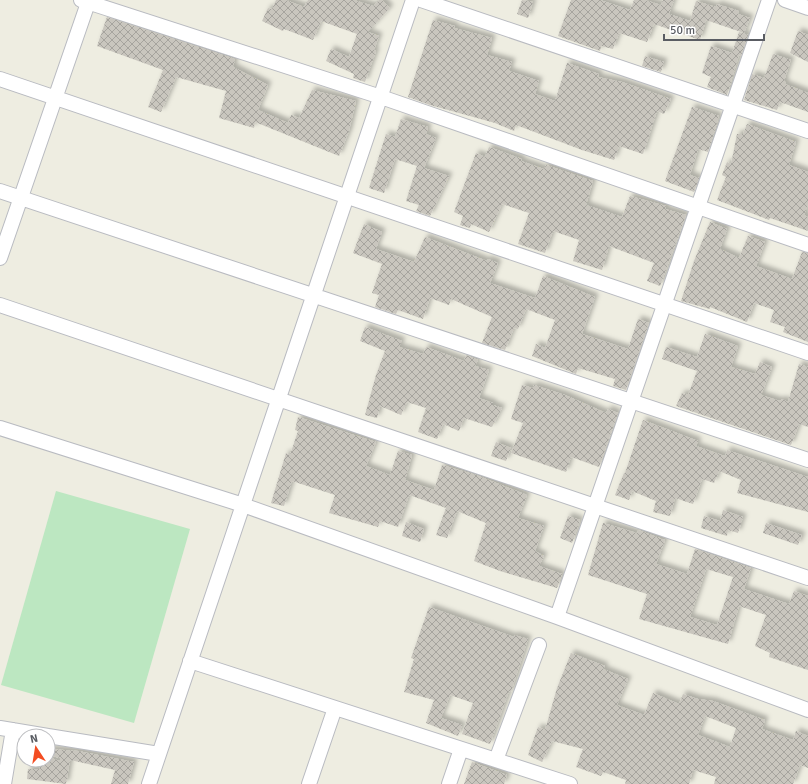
<svg xmlns="http://www.w3.org/2000/svg" width="808" height="784" viewBox="0 0 808 784" font-family="Signika,sans-serif">
  <defs>
    <pattern id="building-cross-hatch" width="8" height="8" patternUnits="userSpaceOnUse"><rect width="8" height="8" fill="#c9c6be"/><path d="M0 0l8 8M0 8l8-8" fill="none" stroke="#a6a49e"/></pattern>
    <filter id="shadow"><feDropShadow dx="3.5" dy="-3.5" stdDeviation="2" flood-color="#0004"/></filter>
  </defs>
  <rect width="100%" height="100%" fill="#eeede1"/>
  <path fill="#bce7c1" d="M56,491L190,529L134,723L1,685Z"/>
  <path fill="url(#building-cross-hatch)" fill-rule="evenodd" filter="url(#shadow)" d="M276,0H286L304,7L308,0H354L373,6L379,0H382L390,8L368,32L379,36L374,50L376,51L365,82L353,78L354,74L326,61L331,49L349,57L357,34L321,21L313,40L284,29L283,31L262,21L268,8L272,9Z
    M522,0L533,2L528,18L517,14Z
    M571,0H600L630,10L634,0H645L661,5L663,0H674L669,14L690,21L696,1L716,7L717,4L739,11L738,14L750,18L744,33L706,20L700,40L654,24L647,42L619,33L613,49L601,46L600,51L558,36Z
    M107,17L235,59L233,67L268,85L258,110L288,123L291,115L299,118L312,90L356,101L349,131L339,156L255,122L254,128L219,118L226,91L176,77L161,112L148,107L163,70L97,46Z
    M433,20L455,26L454,28L492,38L487,55L512,62L509,71L539,81L535,94L555,101L567,63L599,74L598,77L622,82L671,99L664,114L657,111L643,154L619,146L614,160L582,150L516,125L514,131L495,123L430,105L408,97Z
    M798,31L808,35V62L790,53Z
    M739,32L748,35L741,56L739,55L727,95L707,87L711,77L702,73L711,46L732,53Z
    M773,54L791,60L784,81L786,82L785,84L808,93V112L780,102L777,110L744,100L752,74L764,78Z
    M645,56L664,62L661,72L642,66Z
    M692,107L719,116L708,152L698,149L690,175L699,178L694,192L665,181Z
    M401,119L428,127L426,134L436,138L424,168L449,176L430,216L416,211L419,205L406,201L417,166L395,159L384,193L369,188L386,134L395,137Z
    M747,124L796,142L789,165L808,172V204L804,215L808,217V231L770,218L769,220L717,200L726,177L722,175L727,162L731,164L737,134H743Z
    M489,147L522,159L521,161L544,169L546,165L593,181L586,205L622,217L630,196L666,206L665,209L686,215L660,286L647,281L654,263L609,246L602,270L573,261L579,240L553,231L545,253L518,244L529,213L502,204L489,232L471,224L470,228L460,225L463,216L454,212L476,153L485,157Z
    M710,222L727,229L720,249L739,258L748,236L765,242L756,266L792,279L802,252L808,253V342L783,332L785,327L770,322L774,310L754,303L747,322L710,307V309L681,301L694,261Z
    M364,224L382,232L376,249L414,262L425,237L487,261L488,259L498,263L490,283L535,298L543,276L595,297L582,334L628,349L638,319L649,323L626,390L613,386L615,379L578,368L576,374L532,356L536,344L545,348L555,320L526,309L518,329L514,328L505,350L482,343L492,317L451,299L449,305L430,298L423,319L398,310L396,314L375,307L379,295L372,293L382,264L353,253Z
    M365,327L402,341L399,347L423,354L426,347L464,361L466,355L478,360L475,366L489,370L479,398L493,403V405L502,408L492,427L464,418L459,431L443,424L437,439L418,432L426,408L407,402L401,415L380,406L377,418L365,415L376,375L385,351L360,341Z
    M705,334L738,346L731,367L755,374L760,362L772,367L761,395L780,401L782,399L788,402L799,364L808,367V427L799,424L791,445L676,406L682,393L688,395L697,371L662,359L666,347L697,357Z
    M522,385L533,388L534,385L565,395L606,413L608,409L618,413L599,467L571,457L566,472L511,453L523,423L511,419Z
    M298,417L376,442L366,466L390,475L398,451L412,455L405,480L434,490L442,465L476,475L527,495L518,518L544,526L535,551L544,556L539,566L562,574L557,588L500,571L474,561L486,523L457,511L447,538L436,535L446,508L409,495L398,527L380,521L378,527L329,513L335,495L292,481L284,506L271,503L286,453L290,455L298,431L295,430Z
    M643,420L698,441L696,446L725,456L727,450L808,477V512L737,493L741,480L719,471L714,483L702,479L693,504L675,498L670,516L653,512L656,501L632,491L629,500L615,495L624,473H625Z
    M496,442L511,448L506,461L491,456Z
    M723,510L743,517L738,533L728,530L727,536L701,528L704,516L720,521Z
    M568,516L580,520L572,543L560,538Z
    M406,522L424,529L420,542L402,536Z
    M603,523L637,533L638,530L665,540L656,564L687,574L695,549L751,568L744,589L789,604L794,591L808,596V670L769,657L770,653L755,646L766,615L739,606L728,644L639,619L647,594L588,575ZM706,569L733,577L717,625L690,617Z
    M766,523L802,535L798,545L763,533Z
    M429,607L514,637V635L528,639L511,692L509,691L490,744L462,734L473,703L450,695L441,718L462,725L458,736L426,723L434,700L404,692L414,659L411,658Z
    M571,653L605,666L603,669L628,679L617,705L644,715L653,693L679,704L683,694L698,699L713,701L765,720L762,729L793,740L796,731L808,736V768L800,765L793,784H714L716,777L693,770L689,784H625L626,780L603,772L601,776L576,767L583,749L552,741L542,762L528,755L538,727L545,730L557,688ZM705,716L736,728L730,747L698,735Z
    M49,749L78,751L134,762L128,784H111L115,770L70,760L66,784L27,779L28,769H40L39,760H48V757L60,761V758L48,755Z
    M472,762L507,775L504,784H464Z"/>
  <g fill="none" stroke-linecap="round" stroke-linejoin="round">
    <g stroke="#b9bbc1" stroke-width="16">
      <path id="minor" d="M81,0L381,97L808,245
        M421,0L808,131
        M785,0L808,8
        M0,79L808,353
        M0,191L808,460
        M0,258L89,0
        M0,305L808,578
        M0,428L243,505L557,617L808,710
        M557,617L769,0
        M190,661L570,784
        M0,728L48,736
        M48,736L159,754
        M496,760L539,645
        M4,784L13,730
        M149,784L413,0
        M309,784L335,708
        M449,784L461,749"/>
    </g>
    <use href="#minor" stroke="#fff" stroke-width="14"/>
  </g>
  <g transform="translate(36 748) rotate(348)"><circle r="19" fill="#ffffff" stroke="#bdbec1"/>
  <path d="M0-3L7 15L0 10L-7 15Z" fill="#f34d22"/>
  <text y="-6" font-size="11" font-weight="bold" text-anchor="middle" fill="#5a5d63">N</text>
  </g>
  <path d="M664 34v6h100v-6" fill="none" stroke="#5a5d63" stroke-width="2"/>
  <text x="670" y="34" font-size="12" fill="#5a5d63" stroke="#ffffff" stroke-width="3" paint-order="stroke">50 m</text>
</svg>
